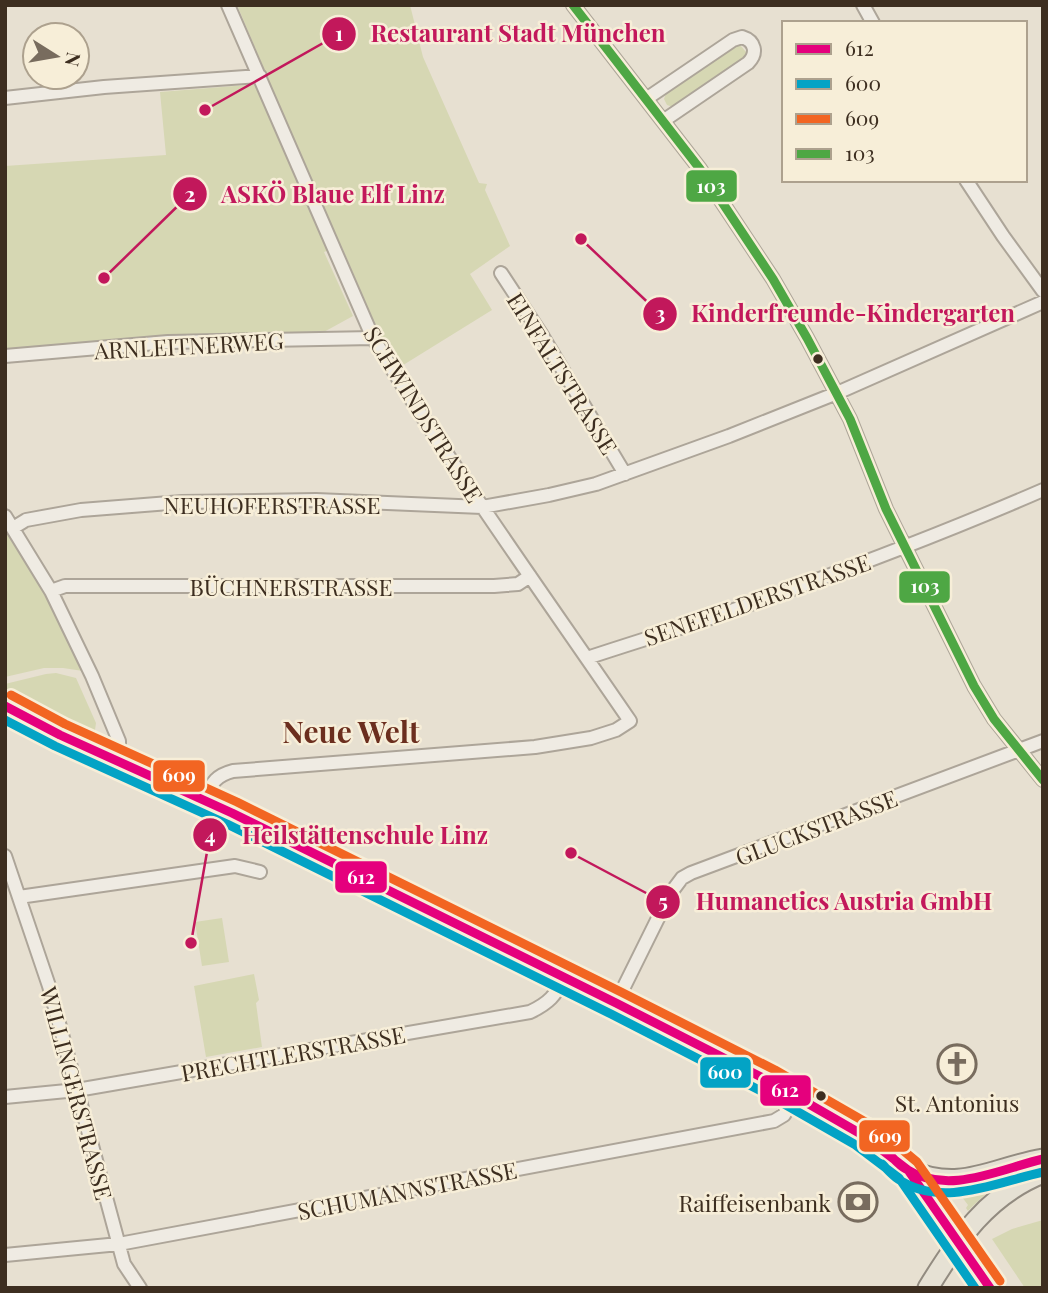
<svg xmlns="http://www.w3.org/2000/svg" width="1048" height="1293" viewBox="0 0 1048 1293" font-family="'Playfair Display',serif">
  <rect width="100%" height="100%" fill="#e7e0d1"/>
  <path fill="#d6d7b3" d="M237,5H410L423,57L479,183L487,184L485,190L510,246L470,274L492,310L400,367L380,336L341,245L324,252L353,316L322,333L167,337L5,349V166L166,155L160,92L270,83Z
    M740,45L746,52V58L673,107L667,105L664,99L666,93L734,46Z
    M5,531L52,605L83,671L63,668H44L5,677Z
    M56,673L76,678L96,723L95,730L92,734C71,737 24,708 5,697V684L46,674Z
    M222,918L229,962L202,966L195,922Z
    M254,974L259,1000L256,1003L262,1047L206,1057L194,986Z
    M1000,1179C992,1190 978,1200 968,1211L966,1208L968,1205L959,1193L958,1189Z
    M1043,1220V1288H1025L992,1239L1012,1229Z"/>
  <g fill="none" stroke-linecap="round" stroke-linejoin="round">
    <g stroke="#ada599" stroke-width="16">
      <path id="street" d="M573,5L700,169L773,279L807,338L850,419L886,509L974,686L994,719L1043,780
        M863,5L873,23
        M5,98L104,87L260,76
        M646,99L733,40L742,37C755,41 758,53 748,63L663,121
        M966,180L1003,236L1043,291
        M501,273L543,337L625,474
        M5,356L168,342L373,338
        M5,516L51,591L92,676L119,741V750L115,760
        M13,528L26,520L81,510L182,502L316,500L482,507L549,495L596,484L729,436L837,393L1043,302
        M51,591L65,586H494L518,584L530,576
        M587,658C629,644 672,631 714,617C825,578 935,537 1043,490
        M204,800C212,784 214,776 233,771L535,747L591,738L616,730L630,721C543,594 453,469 373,338L228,5
        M5,856L49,986L124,1264L140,1288
        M19,897L235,866L260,872
        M616,1003L670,894L682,878L691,873L1043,741
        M5,1097L77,1090L530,1012C549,1003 555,996 565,977
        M5,1255L119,1244L774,1121L784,1115L795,1096"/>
    </g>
    <g stroke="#928b80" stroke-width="23">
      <path id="primary" d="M5,706L60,735L232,813L616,1003L769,1081L861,1134L885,1151L908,1170L990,1288
        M908,1170C962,1193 991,1168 1043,1159
        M928,1288C958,1239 987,1195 1043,1173"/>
    </g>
    <use href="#street" stroke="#efebe3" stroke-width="12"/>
    <use href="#primary" stroke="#e6e1d4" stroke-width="19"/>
    <g stroke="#f7eed8" stroke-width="14">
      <path id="bus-1" d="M5,706L60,735L232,813L616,1003L769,1081L861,1134L908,1170L990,1288
        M890,1155C895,1160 900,1166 906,1169C948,1196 1000,1169 1043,1159"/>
    </g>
    <g stroke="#f7eed8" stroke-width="14">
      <path id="bus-2" d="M5,720L55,746L227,824L611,1014L763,1092L854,1144L899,1178L975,1288
        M882,1164C887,1169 892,1175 898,1179C942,1209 997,1182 1043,1172"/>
    </g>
    <g stroke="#f7eed8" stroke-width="14">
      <path id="bus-3" d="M11,695L65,724L237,802L621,992L775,1070L867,1123L893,1142L917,1162L1000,1281"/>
    </g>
    <g stroke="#f7eed8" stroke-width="14">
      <path id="bus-4" d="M573,5L700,169L773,279L807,338L850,419L886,509L974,686L994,719L1043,780"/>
    </g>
    <use href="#bus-1" stroke="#e5007d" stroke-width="9"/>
    <use href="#bus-2" stroke="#03a3c5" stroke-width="9"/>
    <use href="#bus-3" stroke="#f26522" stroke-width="9"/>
    <use href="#bus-4" stroke="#4ea744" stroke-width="9"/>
  </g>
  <defs>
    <g id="church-ring" transform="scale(2.0125)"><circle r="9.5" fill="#f7eed8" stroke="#786c5e" stroke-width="1.5"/><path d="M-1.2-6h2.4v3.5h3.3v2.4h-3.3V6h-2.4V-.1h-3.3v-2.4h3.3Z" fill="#786c5e"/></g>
    <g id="bank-ring" transform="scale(2.0125)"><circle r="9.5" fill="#f7eed8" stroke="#786c5e" stroke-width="1.5"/><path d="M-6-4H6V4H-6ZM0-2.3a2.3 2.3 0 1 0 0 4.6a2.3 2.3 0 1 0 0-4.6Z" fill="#786c5e"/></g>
  </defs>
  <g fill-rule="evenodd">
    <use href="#church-ring" x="957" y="1064"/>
    <use href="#bank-ring" x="858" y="1202"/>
  </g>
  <g fill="#3d2e20" stroke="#f7eed8" stroke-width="2.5">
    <circle cx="818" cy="359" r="6"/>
    <circle cx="821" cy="1096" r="6"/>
  </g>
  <g text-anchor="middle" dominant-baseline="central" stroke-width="5" stroke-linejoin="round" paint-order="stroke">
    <g font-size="23" fill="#3d2e20" stroke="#f7eed8">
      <text transform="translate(189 345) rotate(-3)">ARNLEITNERWEG</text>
      <text transform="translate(563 373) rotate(58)">EINFALTSTRASSE</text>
      <text transform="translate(424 414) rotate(58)">SCHWINDSTRASSE</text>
      <text x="272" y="504">NEUHOFERSTRASSE</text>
      <text x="291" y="586">BÜCHNERSTRASSE</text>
      <text transform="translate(757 599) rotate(-19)">SENEFELDERSTRASSE</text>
      <text transform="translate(816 827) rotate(-21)">GLUCKSTRASSE</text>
      <text transform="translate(293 1053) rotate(-10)">PRECHTLERSTRASSE</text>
      <text transform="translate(77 1093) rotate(75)">WILLINGERSTRASSE</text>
      <text transform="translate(407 1190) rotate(-11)">SCHUMANNSTRASSE</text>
    </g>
    <g font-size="23" fill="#3d2e20" stroke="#f7eed8">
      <text x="957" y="1102">St. Antonius</text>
      <text x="831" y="1202" text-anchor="end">Raiffeisenbank</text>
    </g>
    <g font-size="30" font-weight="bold" fill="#6b2e1e" stroke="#f7eed8">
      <text x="351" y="731">Neue Welt</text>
    </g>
  </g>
  <path fill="none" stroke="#c2185b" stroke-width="2.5" d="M205 110L339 34M104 278L190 194M581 239L660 314M191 943L210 835M571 853L663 902"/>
  <g fill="#c2185b" stroke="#f7eed8" stroke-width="2.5">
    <circle cx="205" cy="110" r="7"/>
    <circle cx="104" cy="278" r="7"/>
    <circle cx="581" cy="239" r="7"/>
    <circle cx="191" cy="943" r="7"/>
    <circle cx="571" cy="853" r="7"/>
    <circle cx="339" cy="34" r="18"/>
    <circle cx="190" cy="194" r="18"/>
    <circle cx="660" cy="314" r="18"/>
    <circle cx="210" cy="835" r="18"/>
    <circle cx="663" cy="902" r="18"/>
  </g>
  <g font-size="21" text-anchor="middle" font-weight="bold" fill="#fff">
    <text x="339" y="41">1</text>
    <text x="190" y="202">2</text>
    <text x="660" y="321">3</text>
    <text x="210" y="843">4</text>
    <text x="663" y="909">5</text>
  </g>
  <g font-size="24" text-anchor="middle" font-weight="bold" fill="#c2185b" stroke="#f7eed8" stroke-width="5" stroke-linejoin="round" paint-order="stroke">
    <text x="518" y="42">Restaurant Stadt München</text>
    <text x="333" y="203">ASKÖ Blaue Elf Linz</text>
    <text x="853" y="322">Kinderfreunde-Kindergarten</text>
    <text x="365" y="844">Heilstättenschule Linz</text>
    <text x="844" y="910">Humanetics Austria GmbH</text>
  </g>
  <g stroke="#f7eed8" stroke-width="2.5">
    <rect x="685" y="169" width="53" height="34" rx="7" fill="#4ea744"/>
    <rect x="898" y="570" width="53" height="34" rx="7" fill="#4ea744"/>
    <rect x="152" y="759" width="54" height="34" rx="7" fill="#f26522"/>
    <rect x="334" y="860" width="54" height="34" rx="7" fill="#e5007d"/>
    <rect x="699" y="1056" width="53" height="33" rx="7" fill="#03a3c5"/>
    <rect x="759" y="1074" width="53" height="33" rx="7" fill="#e5007d"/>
    <rect x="858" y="1119" width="53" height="34" rx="7" fill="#f26522"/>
  </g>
  <g font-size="19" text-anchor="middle" font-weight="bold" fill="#fff">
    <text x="711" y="193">103</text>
    <text x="925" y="593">103</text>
    <text x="179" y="782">609</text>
    <text x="361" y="884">612</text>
    <text x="725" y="1079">600</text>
    <text x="785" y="1097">612</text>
    <text x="885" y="1143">609</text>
  </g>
  <rect width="1048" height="1293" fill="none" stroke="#3d2e20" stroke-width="14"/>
  <rect x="782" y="21" width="245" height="161" fill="#f7eed8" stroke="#ada18e" stroke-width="2"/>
  <rect x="796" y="44" width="35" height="10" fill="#e5007d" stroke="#ada18e" stroke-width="2"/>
  <text x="845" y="56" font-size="21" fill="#3d2e20">612</text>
  <rect x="796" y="79" width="35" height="10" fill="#03a3c5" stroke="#ada18e" stroke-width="2"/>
  <text x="845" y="91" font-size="21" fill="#3d2e20">600</text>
  <rect x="796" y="114" width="35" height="10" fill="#f26522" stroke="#ada18e" stroke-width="2"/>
  <text x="845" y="126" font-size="21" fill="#3d2e20">609</text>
  <rect x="796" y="149" width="35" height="10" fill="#4ea744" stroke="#ada18e" stroke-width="2"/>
  <text x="845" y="161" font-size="21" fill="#3d2e20">103</text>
  <g transform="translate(56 56) rotate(101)"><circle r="33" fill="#f7eed8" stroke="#ada18e" stroke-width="2"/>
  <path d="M0-5L12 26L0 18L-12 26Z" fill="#786c5e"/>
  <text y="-10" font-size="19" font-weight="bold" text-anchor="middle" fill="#3d2e20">N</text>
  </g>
</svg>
